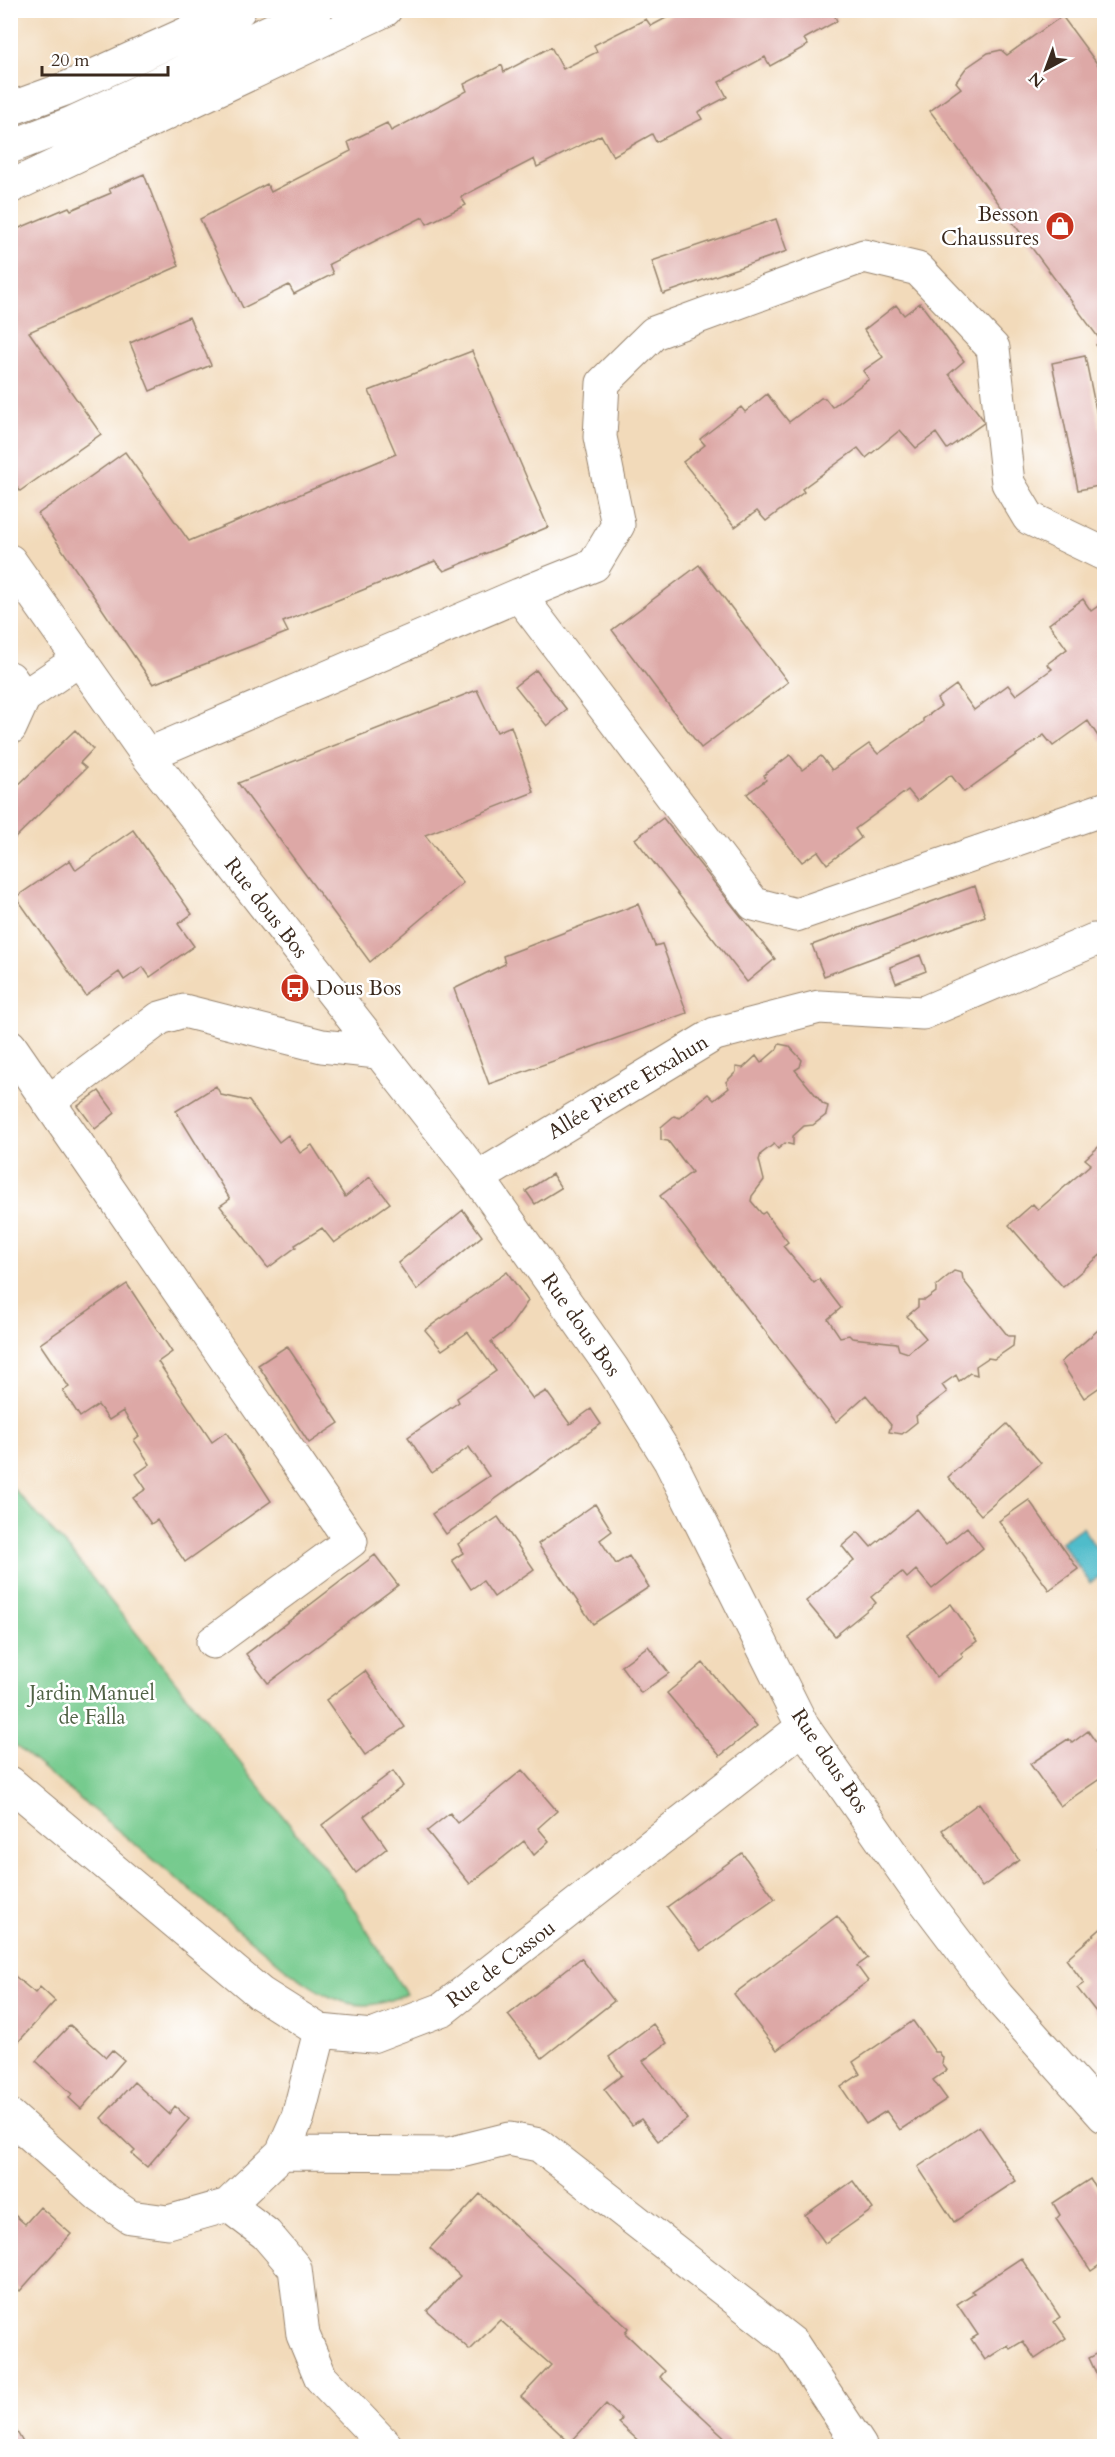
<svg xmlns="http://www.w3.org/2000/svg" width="1115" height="2457" viewBox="0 0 1115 2457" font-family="Cardo,serif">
  <rect width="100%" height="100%" fill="#fff"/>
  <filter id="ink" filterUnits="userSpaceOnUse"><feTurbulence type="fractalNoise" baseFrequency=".0167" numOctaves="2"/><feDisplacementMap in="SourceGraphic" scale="12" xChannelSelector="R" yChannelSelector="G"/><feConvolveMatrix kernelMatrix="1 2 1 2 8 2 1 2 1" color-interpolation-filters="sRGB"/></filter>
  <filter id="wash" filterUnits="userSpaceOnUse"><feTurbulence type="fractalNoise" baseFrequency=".008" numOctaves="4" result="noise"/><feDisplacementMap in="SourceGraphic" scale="24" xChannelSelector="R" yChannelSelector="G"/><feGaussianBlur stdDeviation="1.35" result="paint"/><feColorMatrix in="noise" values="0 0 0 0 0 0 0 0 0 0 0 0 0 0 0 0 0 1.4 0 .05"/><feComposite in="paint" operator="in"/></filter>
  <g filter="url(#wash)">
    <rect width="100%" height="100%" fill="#f2daba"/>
    <path fill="#76cb8e" stroke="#587a56" stroke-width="1.5" d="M11,1486L69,1549L342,1890L406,1994C398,1997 389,2001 380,2003C345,2012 312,1988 286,1969L11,1742Z"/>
    <path fill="#50bcca" stroke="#467374" stroke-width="1.5" d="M1082,1527L1104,1560V1573L1090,1583L1061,1542Z"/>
    <g id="blocks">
      <path fill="#dda8a6" d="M681,10H832L837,21L804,39L808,45L770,66L765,57L719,82L727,97L698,112L702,119L656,142L652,134L613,156L601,135L537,167L534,159L461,197L466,205L427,224L423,217L329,264L333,274L294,294L289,285L243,308L200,219L267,184L271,192L351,151L348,142L387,123L391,131L467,91L464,84L502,65L504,72L551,47L563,69L597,52L594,45L646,19L651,26Z
        M1062,16L1104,73V357L1096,345L1101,341L930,111L961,88L956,82L966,68L988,53L1001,50L1007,55Z
        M144,174L179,266L29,332L101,434L20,491L10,478V232L69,207L71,210L111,193L109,189Z
        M776,219L787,251L663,294L652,261Z
        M920,303L964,361L949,374L985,422L947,449L936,433L916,448L900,430L866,458L858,448L802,489L804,492L766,521L757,511L735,527L683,462L705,445L700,439L741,407L745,412L767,394L789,422L821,398H825L832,407L869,379L863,371L883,357L864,330L896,305L904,315Z
        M189,317L211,365L150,391L130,343Z
        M472,351L548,527L444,571L435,561L283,622L288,632L153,684L38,514L125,452L189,541L396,454L369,391Z
        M1085,356L1104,449V485L1078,490L1052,363Z
        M699,565L788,682L701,748L612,630Z
        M1083,599L1091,611L1104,602V738L1101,741L1088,721L1053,746L1044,735L964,792L951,775L917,801L908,790L855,829L861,838L827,864L818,851L802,862L747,794L766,780L764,775L790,755L802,770L821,756L832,770L869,744L878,754L923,722V719L941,706L937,699L956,685L974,710L1008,685L1016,695L1052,669L1047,664L1067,649L1049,624Z
        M536,670L567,710L547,726L515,686Z
        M477,690L497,732L511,726L534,792L425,835L463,883L370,962L238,783Z
        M75,730L93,749L80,763L86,768L10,843V793Z
        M663,818L775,959L747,982L635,839Z
        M133,830L192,914L178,924L194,946L150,977L143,967L124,980L119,972L86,996L16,897L70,860L76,870Z
        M975,886L985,916L824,976L812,945Z
        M638,904L655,946L662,944L687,1013L489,1084L454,989L505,964L503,956Z
        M920,955L926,971L896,983L890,967Z
        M779,1044L789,1046L802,1060L800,1067L795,1070L823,1104L828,1106L826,1115L813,1125L804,1126L793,1136V1145L785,1143L778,1149L774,1144L761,1154L759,1160L764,1180L752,1196L751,1201L762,1214L765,1212L788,1242L783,1246L814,1283L819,1279L841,1308L828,1319L840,1337L849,1335L852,1338L897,1343L899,1350L908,1353L926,1338L907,1316L918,1307V1300H925L936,1292V1286L954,1271L962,1273L963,1280L1008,1336H1014L1013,1346L994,1359L988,1358L976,1366L977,1375L970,1373L959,1381L956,1375L942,1385L947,1392L916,1416L917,1422L902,1434L889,1432L891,1425L866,1395L836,1422L660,1196L692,1172L668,1141L661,1140V1127L674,1116L680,1118L708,1094L714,1100L729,1088L726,1082L736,1072V1067L743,1068L756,1056L761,1063L777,1049Z
        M216,1086L221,1095L249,1101L279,1142L288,1135L300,1153L312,1145L345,1197L370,1177L390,1203L334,1243L322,1228L295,1245L296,1247L268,1268L220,1206L230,1199L176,1111Z
        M99,1091L115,1113L95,1129L78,1106Z
        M1104,1142V1252L1063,1287L1009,1225L1033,1204L1038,1210L1091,1164L1085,1159Z
        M552,1174L561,1188L535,1204L526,1191Z
        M463,1210L482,1236L417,1290L398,1263Z
        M507,1272L528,1301L509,1328L491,1342L533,1399L546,1391L570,1424L591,1409L601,1424L446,1534L432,1514L489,1476L469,1447L432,1473L408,1437L459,1402L457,1398L496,1371L468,1332L442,1350L425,1330Z
        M127,1284L172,1352L158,1362L212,1442L226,1432L271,1501L185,1562L157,1520L151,1524L133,1498L146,1489L136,1474L150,1464L134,1440L139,1436L123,1411L109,1420L98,1405L80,1417L63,1391L69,1387L40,1344Z
        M1104,1325V1384L1084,1398L1061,1362Z
        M287,1346L339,1423L309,1443L258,1365Z
        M1007,1424L1041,1463L981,1515L948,1477Z
        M1029,1500L1078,1569L1049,1590L999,1521Z
        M595,1504L612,1531L600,1540L616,1564L629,1556L649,1587L593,1624L538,1544Z
        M917,1509L946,1544L967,1527L983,1548L932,1589L916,1570L907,1578L902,1572L871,1597L876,1603L835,1636L806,1601L854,1561L842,1546L858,1532L871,1547Z
        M498,1517L534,1569L494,1597L483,1581L471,1589L452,1560L463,1553L458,1544Z
        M375,1555L398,1585L268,1683L246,1654Z
        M951,1604L977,1641L961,1653L963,1657L936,1677L907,1635Z
        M648,1646L669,1673L641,1693L621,1666Z
        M703,1663L757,1726L720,1756L667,1693Z
        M365,1671L405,1727L365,1755L326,1700Z
        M1088,1731L1104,1754V1776L1060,1806L1030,1764L1068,1739L1072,1743Z
        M522,1770L557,1811L538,1828L549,1841L534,1855L524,1841L470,1884L427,1831L450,1813L458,1823Z
        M393,1771L403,1786L364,1816L387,1848L356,1873L322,1825Z
        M979,1803L1019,1860L982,1887L942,1830Z
        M1104,1844V1860L1097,1849Z
        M742,1853L775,1899L701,1951L667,1907Z
        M837,1916L868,1958L857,1966L868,1981L777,2050L734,1994Z
        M1104,1926V2022L1077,1988L1084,1983L1066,1959Z
        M581,1958L614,2001L542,2058L508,2015Z
        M10,1972L35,1993L40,1987L55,2001L12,2049Z
        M913,2021L935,2052H939L943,2058L942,2064L947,2070L933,2080L947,2099L900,2130L886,2111L866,2124L841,2087L860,2074L853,2062Z
        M653,2024L667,2043L643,2061L687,2119L658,2141L641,2119L632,2125L604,2089L622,2075L609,2057Z
        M70,2025L106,2057L112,2050L124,2060L81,2109L69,2098L72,2094L36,2061Z
        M134,2082L169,2114L175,2106L189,2119L147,2167L132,2154L135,2151L101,2118Z
        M979,2126L1016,2181L954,2222L918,2167Z
        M1090,2179L1104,2202V2262L1091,2271L1056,2219L1060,2215L1053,2203Z
        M853,2181L873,2209L825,2243L805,2215Z
        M480,2194L628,2328L625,2333L665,2371L660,2377L734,2446H644L619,2423L622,2419L606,2404L570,2443L521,2397L551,2365L500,2320L470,2350L427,2311L460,2276L430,2248Z
        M40,2207L71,2234L20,2291L10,2282V2211L25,2224Z
        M1021,2258L1060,2317L1054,2321L1066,2338L1035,2359L1023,2341L1010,2349L1008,2345L985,2360L971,2339L978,2335L957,2304L974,2293L971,2291Z
        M1104,2350V2390L1089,2358Z
        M17,2432L25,2446H10V2436Z"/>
    </g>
  </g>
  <g filter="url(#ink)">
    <use href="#blocks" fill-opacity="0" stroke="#96826c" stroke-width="1.5"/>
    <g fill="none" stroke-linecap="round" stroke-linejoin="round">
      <g stroke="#96826c" stroke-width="35">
        <path id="minor" d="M10,109L65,89L239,10
          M10,147L70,124L316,10
          M10,187L385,10
          M10,561L147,755L478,1178L612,1368L670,1461L803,1727L919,1893L998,1997L1104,2116
          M519,595L754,904L796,915L1104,809
          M10,678L24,697L80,659
          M10,728L24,697
          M147,755L519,595L594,565L618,525L600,437L603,383L654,333L864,256L918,269L993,348L1008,483L1029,518L1104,554
          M10,1046L351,1541L213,1642
          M48,1102L160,1018L184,1011L322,1046L377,1052
          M478,1178L715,1034L819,1007L923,1013L1094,940
          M10,1783L260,1993L320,2031L372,2036L443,2009L803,1727
          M10,2116L100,2196L130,2217L168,2222L228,2205L282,2153L298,2117L320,2031
          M282,2153L449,2154L509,2139L539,2145L792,2343L860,2446
          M228,2205L266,2234L295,2268L303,2335L321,2378L386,2446"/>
      </g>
      <use href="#minor" stroke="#fff" stroke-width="33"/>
    </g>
  </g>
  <defs>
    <g id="shop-disc" transform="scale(1.5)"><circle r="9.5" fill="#c8321e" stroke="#fff"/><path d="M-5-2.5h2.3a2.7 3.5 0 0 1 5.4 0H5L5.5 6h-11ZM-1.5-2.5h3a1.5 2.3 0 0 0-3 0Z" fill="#fff"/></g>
    <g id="bus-disc" transform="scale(1.5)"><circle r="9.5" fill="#c8321e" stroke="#fff"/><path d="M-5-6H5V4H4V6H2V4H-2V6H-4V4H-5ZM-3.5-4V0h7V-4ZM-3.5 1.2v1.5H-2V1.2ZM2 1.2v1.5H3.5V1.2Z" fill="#fff"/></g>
  </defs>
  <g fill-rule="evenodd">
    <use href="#shop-disc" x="1060" y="226"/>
    <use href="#bus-disc" x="295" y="988"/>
  </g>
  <g text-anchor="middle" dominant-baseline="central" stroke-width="5" stroke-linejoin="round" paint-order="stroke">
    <g font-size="21" fill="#3b2a1e" stroke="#fff" text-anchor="end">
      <text x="1039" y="214">Besson<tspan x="1039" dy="24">Chaussures</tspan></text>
      <text x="316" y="988" text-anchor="start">Dous Bos</text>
    </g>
    <g font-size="21" fill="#3b2a1e" stroke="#fff">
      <text transform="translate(266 908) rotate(52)">Rue dous Bos</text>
      <text transform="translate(628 1087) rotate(-31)">Allée Pierre Etxahun</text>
      <text transform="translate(581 1325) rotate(55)">Rue dous Bos</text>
      <text transform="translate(830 1761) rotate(56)">Rue dous Bos</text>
      <text transform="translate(501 1964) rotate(-37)">Rue de Cassou</text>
    </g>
    <g font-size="21" fill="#506245" stroke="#fff">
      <text x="92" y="1693">Jardin Manuel<tspan x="92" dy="24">de Falla</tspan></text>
    </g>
  </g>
  <rect width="1115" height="2457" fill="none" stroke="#fff" stroke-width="36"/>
  <g transform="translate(1046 69) rotate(221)" stroke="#ffffff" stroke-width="4.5" paint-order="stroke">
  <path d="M0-4.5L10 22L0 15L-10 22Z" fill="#3b2a1e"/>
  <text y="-9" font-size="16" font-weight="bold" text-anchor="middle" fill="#3b2a1e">N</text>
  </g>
  <path d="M42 66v9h126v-9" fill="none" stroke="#3b2a1e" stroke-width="3"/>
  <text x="51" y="66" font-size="18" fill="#3b2a1e" stroke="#ffffff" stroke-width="4.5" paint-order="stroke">20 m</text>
</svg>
